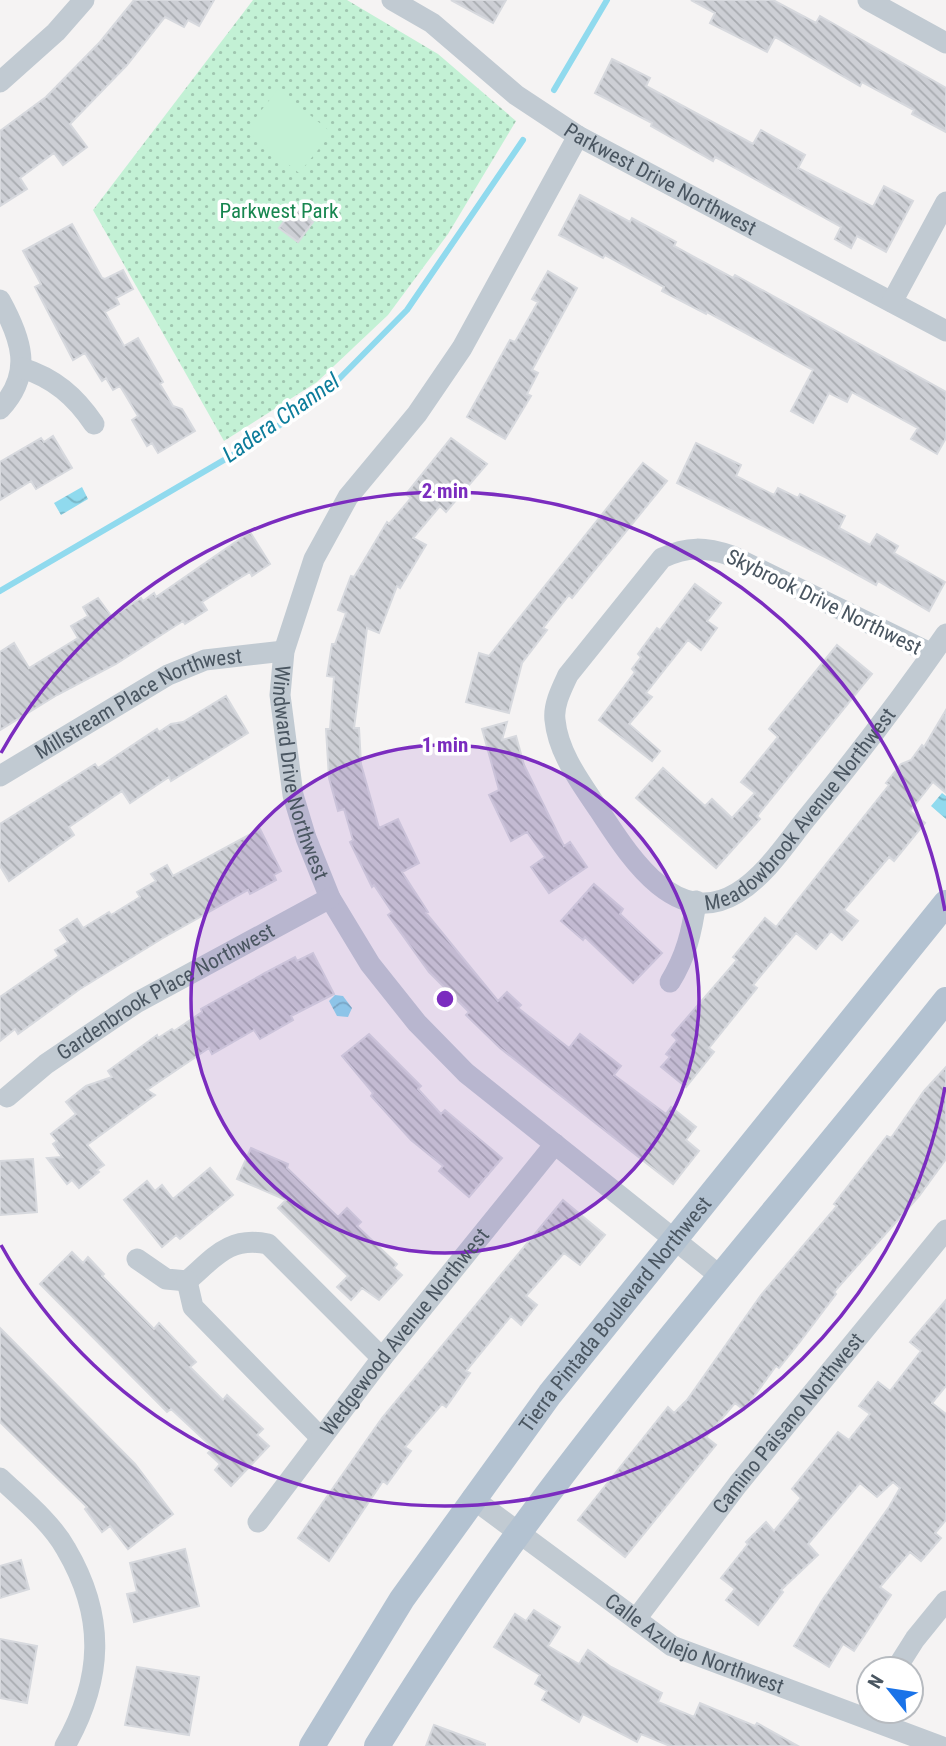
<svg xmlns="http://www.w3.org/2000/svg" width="946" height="1746" viewBox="0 0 946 1746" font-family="'Roboto Condensed',sans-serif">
  <defs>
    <pattern id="grass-dots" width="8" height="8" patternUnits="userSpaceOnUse" patternTransform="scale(1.75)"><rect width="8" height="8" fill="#c3f1d5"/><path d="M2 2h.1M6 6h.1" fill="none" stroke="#a0c6b0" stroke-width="1.8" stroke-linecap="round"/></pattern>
    <pattern id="water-waves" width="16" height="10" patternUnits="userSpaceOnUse" patternTransform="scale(1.75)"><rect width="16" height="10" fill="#90daee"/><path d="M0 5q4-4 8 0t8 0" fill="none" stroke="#78b4c4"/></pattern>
    <pattern id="building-back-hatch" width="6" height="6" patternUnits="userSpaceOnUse" patternTransform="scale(1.75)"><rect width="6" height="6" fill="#cdcfd5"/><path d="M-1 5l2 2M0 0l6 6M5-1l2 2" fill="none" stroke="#a8abb0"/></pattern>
  </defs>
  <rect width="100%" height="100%" fill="#f5f3f3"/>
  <path fill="url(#grass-dots)" d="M253,0H347L438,54L516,121L448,234L388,315L317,382L224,441L93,210Z"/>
  <path fill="#c3f1d5" d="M278,89L332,133L299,173L246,130Z"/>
  <path fill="url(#water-waves)" d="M82,487L88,499L61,515L54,503Z
    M942,793L946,796V819L931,806Z
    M335,995L343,996L352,1008L348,1017L337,1016L329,1001Z"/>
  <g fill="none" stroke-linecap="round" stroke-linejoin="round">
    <path stroke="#90daee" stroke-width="6" d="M554,90L607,0
      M0,591L265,436L333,385L407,310L523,140"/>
  </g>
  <path fill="url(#building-back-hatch)" stroke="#d7d9de" stroke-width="2" d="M134,0H214L199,26L188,20L184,27L165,17L127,65L70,124L87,147L63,165L54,153L20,178L27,189L0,206V131L46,97L100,42Z
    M451,0H506L493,23Z
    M691,0H773L816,23L820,16L946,88V132L912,114L914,110L862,82L860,86L775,37L767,52L724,30L710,23L715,13Z
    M612,59L650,78L646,86L753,144L761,130L805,155L798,168L873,207L884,186L913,201L886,252L857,236L851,248L835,239L841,227L715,157L713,161L651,126L652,123L595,93Z
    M580,195L630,222L632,218L676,242L674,246L733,278L735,275L946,392V438L937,454L911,439L918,428L852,392L847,402L829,393L813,423L791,411L813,370L707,312L706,314L662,291L664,287L605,255L603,258L559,235Z
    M294,208L313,222L298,242L279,228Z
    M72,224L102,278L105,279L123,270L133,289L116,298L119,304L105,312L124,346L138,338L163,382L160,384L173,406L182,409L195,431L158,453L152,443L147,446L132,420L138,416L120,386L113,390L106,378L102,381L85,353L73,360L35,287L41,284L23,251Z
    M548,271L577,288L532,370L538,373L527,394L531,396L505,439L467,417L510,340L515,342L538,302L532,299Z
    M53,436L72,468L36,489L31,481L0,500V462L41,438L44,442Z
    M451,438L487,464L446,512L440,506L413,538L426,545L400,588L397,586L379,633L367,628L354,728H359L361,764L379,828L398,819L419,863L402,872L428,912L426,913L498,1001L507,992L521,1005L518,1008L569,1048L580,1034L621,1066L614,1075L666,1114L671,1107L696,1127L686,1140L699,1151L673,1184L500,1048L466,1015L469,1012L429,972L388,915L392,912L374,885L372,887L350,842L353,840L344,809L338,811L329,778L326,729H330L334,677L327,676L332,644H335L346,613L338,610L351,576L354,577L387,522L389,524L411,498L406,494Z
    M696,443L741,465L736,476L774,495L778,488L798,498L800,494L845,516L839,528L870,545L877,534L898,546L894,553L945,582L929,611L878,581L876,585L829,559L677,483Z
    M643,463L667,481L572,598L569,595L543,628L547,630L522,663L509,713L466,702L479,653L489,656Z
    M250,532L270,564L252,576L250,572L235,581L202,602L207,610L185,624L183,621L116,664L57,695L0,730V652L14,643L29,668L78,638L71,626L88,616L83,607L98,598L112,617L141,598L143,601L154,593L156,597Z
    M695,584L721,603L707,621L717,628L701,650L688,640L646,693L652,697L629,724L660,751L652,761L599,720L635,672L632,669L641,657L638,654L657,628L660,630Z
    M837,645L872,674L757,816L760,819L716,868L636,798L663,768L705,806L712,799L732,818L755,793L741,782L778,737L769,729Z
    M226,696L248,733L171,781L169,777L130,803L122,791L69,827L74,835L9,881L0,866V824L95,764L98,768L157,729L159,732L171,724L183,722Z
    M946,710V793L933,782L910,811L925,823L894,861L889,857L844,910L858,921L842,940L831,931L816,949L796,933L753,985L757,988L709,1048L714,1052L686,1087L661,1067L670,1057L666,1054L677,1040L672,1035L737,960L733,957L765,918L776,927L889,785L886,783L901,764L911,760L922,745L924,747Z
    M507,722L502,740L516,736L524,765L564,846L570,842L587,867L549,893L531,867L545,857L527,832L511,841L489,795L499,790L482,729Z
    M260,829L281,871L274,875L276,880L250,894L248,890L163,938L80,989L18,1034L15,1029L0,1041V997L59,956L55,950L68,942L60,930L77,919L83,928L109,912L111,915L140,897L137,892L156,881L151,874L167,865L173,876Z
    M594,884L623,909L620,914L662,953L633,983L585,937L583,940L561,921Z
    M313,953L334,994L291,1016L293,1020L260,1039L254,1030L212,1054L209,1048L147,1090L155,1095L87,1145L104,1165L97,1170L99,1172L79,1188L72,1180L67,1184L47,1158L62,1157L53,1144L57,1141L51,1134L76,1114L66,1102L86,1086L112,1077L108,1071L157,1035L158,1038L172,1029L174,1031L202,1012L201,1009L265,973L295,957L297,961Z
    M369,1034L421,1086L418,1089L441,1114L445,1110L502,1158L469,1197L439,1171L443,1166L411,1140L371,1096L373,1093L342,1056Z
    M946,1067V1159L919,1196L834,1292L836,1294L799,1343L779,1368L776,1366L744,1410L735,1403L706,1437L716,1445L625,1557L578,1520L668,1407L674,1413L687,1400L761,1295L837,1206L834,1204L887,1136L891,1138L924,1091Z
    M251,1148L288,1164L287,1168L338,1217L347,1208L361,1222L357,1226L397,1264L394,1268L402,1275L379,1300L362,1288L351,1300L337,1287L348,1276L278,1208L286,1200L237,1179Z
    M33,1159L37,1212L0,1215V1161Z
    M210,1168L233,1195L180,1239L176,1235L162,1247L124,1200L147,1181L155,1191L162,1185L173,1199Z
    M563,1200L605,1235L580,1265L564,1253L526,1296L537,1305L521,1325L511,1316L466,1371L470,1373L446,1407L442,1404L405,1447L411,1451L387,1484L383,1481L329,1561L298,1538L382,1418Z
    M72,1252L83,1263L88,1257L104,1274L102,1276L154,1329L159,1323L196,1362L190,1367L223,1400L227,1395L263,1429L257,1435L269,1446L231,1486L215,1470L220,1464L208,1453L213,1448L171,1409L167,1412L40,1284Z
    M946,1300V1386L932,1403L946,1414V1520L935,1533L941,1538L921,1561L910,1552L880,1587L891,1595L854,1651L843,1644L829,1667L794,1646L823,1599L889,1507L900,1488L893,1482L877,1497L860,1483L808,1544L818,1555L781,1590L783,1592L758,1625L726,1600L735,1589L721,1578L748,1544L746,1542L766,1522L774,1531L801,1498L792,1489L838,1432L849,1440L870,1414L859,1406L878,1382L890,1391L921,1351L910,1342Z
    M0,1328L135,1464L173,1514L128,1549L110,1526L102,1532L85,1509L87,1507L0,1422Z
    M185,1549L199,1606L134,1622L127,1594L137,1592L130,1563Z
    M21,1560L29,1589L0,1598V1566Z
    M534,1610L560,1627L548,1646L579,1664L588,1650L611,1667L662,1693L658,1702L694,1717L700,1703L755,1726L757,1723L798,1746H670L641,1734L637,1742L583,1714L579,1722L542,1700L547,1691L535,1684L540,1675L494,1647L515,1614L526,1621Z
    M0,1639L37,1646L27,1703L0,1698Z
    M137,1667L199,1677L189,1735L125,1725Z
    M434,1725L485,1744V1746H426Z"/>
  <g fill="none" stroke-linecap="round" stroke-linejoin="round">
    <g stroke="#c1cad2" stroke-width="21">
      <path id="s1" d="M392,0L432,23L516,95L578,136L946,331"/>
      <path d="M868,0L946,43"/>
      <path d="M0,82L56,32L84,0"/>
      <path id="s2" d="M578,136L462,348L417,414L348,497L314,559L284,651L280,695L293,795L306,838L330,898L370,964L417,1023L466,1073L720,1276"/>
      <path d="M0,300C21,338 34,373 0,409"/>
      <path d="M892,302L946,202"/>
      <path d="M22,368C54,378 75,396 94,424"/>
      <path id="s3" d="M932,654L732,556C705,547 688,546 662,558L568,675C562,688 553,705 555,720C558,753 581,783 599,810C627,852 674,931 737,893C765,876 785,845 805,820C855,759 902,698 946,634"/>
      <path id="s4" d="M0,776L168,675L205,660L284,651"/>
      <path d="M670,982C686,956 692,932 696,901"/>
      <path id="s5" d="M7,1097L46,1064L136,1003L330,898"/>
      <path d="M137,1259L166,1279L187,1281C215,1257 229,1236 268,1244L382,1358"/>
      <path d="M187,1281L193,1307L321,1438"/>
      <path d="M0,1478C22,1499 51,1522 66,1549C106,1617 103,1679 65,1746"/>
      <path id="s6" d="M472,1498L672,1646L940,1746"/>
      <path id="s7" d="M258,1522L382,1358L555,1144"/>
      <path id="s8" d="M636,1619L738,1484L946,1230"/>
      <path d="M896,1669L915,1639L946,1601"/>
    </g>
    <g stroke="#b3c2d1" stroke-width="26">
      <path id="s9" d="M312,1746L402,1599L550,1394L946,903"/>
      <path d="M377,1746C422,1674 468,1603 518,1534C653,1350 804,1179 946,1000"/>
    </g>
  </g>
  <circle cx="445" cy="999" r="254" fill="#7b2cbf" fill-opacity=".12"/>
  <g fill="none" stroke="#7b2cbf" stroke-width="3.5">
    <circle cx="445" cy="999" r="254"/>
    <path d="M945 1087A508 508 0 0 1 1 1245M1 753A508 508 0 0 1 945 911"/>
  </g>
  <g text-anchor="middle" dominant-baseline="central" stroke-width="7" stroke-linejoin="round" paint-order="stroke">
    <g font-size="21" fill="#4a5661" stroke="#fff">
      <text stroke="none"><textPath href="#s1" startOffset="324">Parkwest Drive Northwest</textPath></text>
      <text transform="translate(824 602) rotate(26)">Skybrook Drive Northwest</text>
      <text stroke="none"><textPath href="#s4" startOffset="158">Millstream Place Northwest</textPath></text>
      <text stroke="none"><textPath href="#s2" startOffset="721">Windward Drive Northwest</textPath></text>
      <text stroke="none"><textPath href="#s3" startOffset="877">Meadowbrook Avenue Northwest</textPath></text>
      <text stroke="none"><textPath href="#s5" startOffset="191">Gardenbrook Place Northwest</textPath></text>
      <text stroke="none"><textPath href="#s9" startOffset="528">Tierra Pintada Boulevard Northwest</textPath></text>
      <text stroke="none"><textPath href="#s7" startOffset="240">Wedgewood Avenue Northwest</textPath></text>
      <text stroke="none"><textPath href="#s8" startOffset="248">Camino Paisano Northwest</textPath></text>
      <text stroke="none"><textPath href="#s6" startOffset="268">Calle Azulejo Northwest</textPath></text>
    </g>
    <g font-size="21" fill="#17864f" stroke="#fff">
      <text x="279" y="211">Parkwest Park</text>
    </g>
    <g font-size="23" font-style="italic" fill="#0c7c9b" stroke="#fff">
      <text transform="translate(281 418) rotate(-35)">Ladera Channel</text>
    </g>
  </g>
  <circle cx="445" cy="999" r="10" fill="#7b2cbf" stroke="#fff" stroke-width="3.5"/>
  <g font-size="21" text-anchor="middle" font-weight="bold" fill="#7b2cbf" stroke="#fff" stroke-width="7" stroke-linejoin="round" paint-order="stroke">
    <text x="445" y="498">2 min</text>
    <text x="445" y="752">1 min</text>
  </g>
  <g transform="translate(890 1690) rotate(300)"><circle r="33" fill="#ffffff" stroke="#b7bbc0" stroke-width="2"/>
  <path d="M0-5L12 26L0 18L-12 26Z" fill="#1a73e8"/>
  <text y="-10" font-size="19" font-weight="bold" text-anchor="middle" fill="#4a5661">N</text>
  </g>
</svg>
